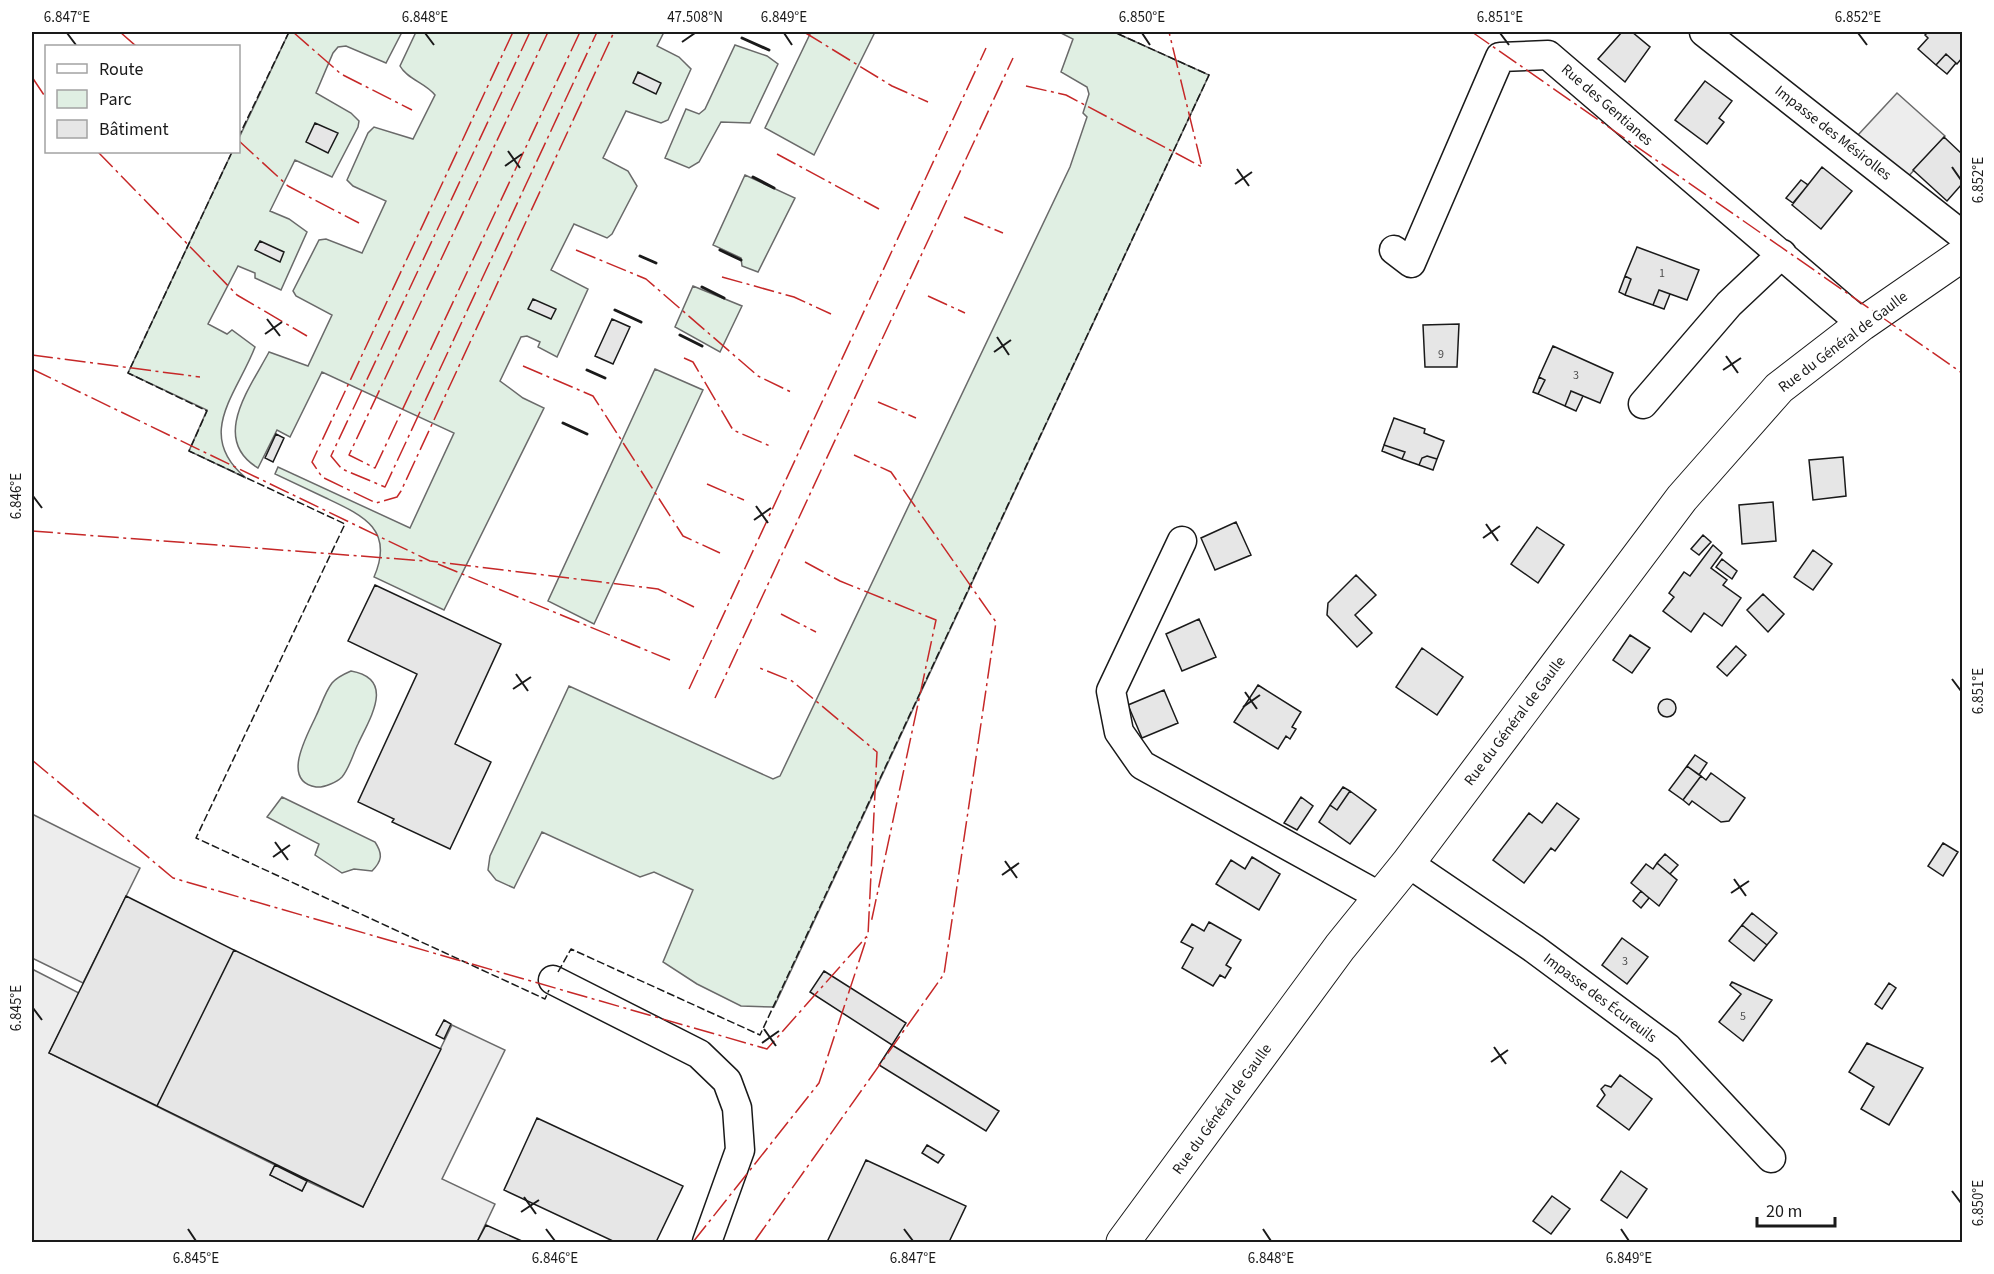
<svg xmlns="http://www.w3.org/2000/svg" width="1994" height="1274" viewBox="0 0 1994 1274" font-family="'Source Sans 3',sans-serif">
  <rect width="100%" height="100%" fill="#fff"/>
  <path fill="#e0efe3" stroke="#6a6a6a" stroke-width="1.5" d="M289,32H402L386,63L346,46L338,47L333,53L316,93L351,113L359,121L358,127L332,177L295,160L270,211L289,219L307,232L281,290L255,278V273L238,266L208,324L227,334L232,330L255,347C237,394 194,435 246,478L189,451L207,410L128,373L232,152H238L239,138Z
    M416,32H664L657,46L679,57L691,69L668,120L661,123L626,111L603,158L628,171L637,186L612,234L607,238L574,224L551,270L588,289L557,357L538,347L540,342L527,336L521,337L500,381L523,398L544,408L444,610L374,577C395,529 362,515 326,498C309,490 292,482 275,474L278,467L410,528L454,433L322,372L290,437L277,430L258,468C210,439 250,388 269,352L308,366L332,315L296,296L293,291L319,240L326,239L362,253L386,201L353,186L347,180L368,133L374,127L413,139L435,95C426,83 407,79 400,66Z
    M811,32H875L814,155L765,128Z
    M1059,32H1114L1209,75L774,1007L741,1006L697,984L663,962L693,890L654,872L640,877L542,832L514,888L496,880L488,870L490,856L569,686L773,779L780,776L1070,167L1087,117L1083,113L1089,94L1087,87L1061,72L1073,39Z
    M735,45L767,56L778,64L750,123L721,122L699,162L689,168L665,158L686,109L699,114L705,109Z
    M745,175L795,198L758,272L742,266L741,258L713,245Z
    M693,286L742,306L720,352L675,327Z
    M655,369L703,390L594,624L548,601Z
    M351,671C396,679 370,718 358,744C353,754 349,769 342,777C337,782 324,788 316,787C280,781 308,734 316,716C321,706 325,692 332,683C337,677 344,674 351,671Z
    M282,797L375,842C383,854 382,861 372,871L354,869L342,873L315,855L319,844L267,817Z"/>
  <path fill="#ededed" stroke="#6a6a6a" stroke-width="1.5" d="M1897,93L1945,136L1906,179L1858,135Z
    M32,814L140,868L83,983L32,958Z
    M32,969L79,993L49,1053L275,1165L270,1175L302,1191L307,1181L363,1207L452,1025L505,1050L442,1179L495,1204L477,1242H32Z"/>
  <path fill="#e6e6e6" stroke="#1a1a1a" stroke-width="1.5" d="M1622,32H1632L1650,47L1625,82L1598,59Z
    M1928,32L1962,33V58L1957,64L1946,54L1936,65L1918,49L1928,38L1925,35Z
    M1946,54L1956,63L1947,74L1936,65Z
    M638,72L661,83L656,94L633,83Z
    M1705,81L1732,101L1719,118L1724,122L1707,144L1675,120Z
    M315,123L338,133L328,153L306,142Z
    M1944,137L1962,154V184L1947,201L1913,170Z
    M1822,167L1852,191L1821,229L1792,205Z
    M1801,180L1808,185L1793,203L1786,198Z
    M260,241L284,252L280,262L255,250Z
    M1637,247L1699,270L1687,300L1659,290L1653,305L1625,295L1631,279L1625,276Z
    M1625,276L1631,279L1625,295L1619,292Z
    M1659,290L1670,294L1664,309L1653,305Z
    M533,299L556,309L551,319L528,309Z
    M612,319L630,327L613,364L595,356Z
    M1459,324L1457,367H1425L1423,325Z
    M1553,346L1613,373L1600,403L1571,391L1565,406L1538,394L1545,380L1539,377Z
    M1539,377L1545,380L1538,394L1533,392Z
    M1571,391L1583,396L1576,411L1565,406Z
    M1394,418L1425,429L1424,433L1444,441L1437,459L1427,456L1422,458L1419,465L1402,459L1405,452L1384,445Z
    M276,434L284,438L273,462L265,458Z
    M1384,445L1405,452L1402,459L1382,451Z
    M1427,456L1437,459L1433,470L1419,465L1422,458Z
    M1843,457L1846,496L1813,500L1809,460Z
    M1773,502L1776,541L1742,544L1739,505Z
    M1236,522L1251,555L1215,570L1201,538Z
    M1537,527L1564,545L1538,583L1511,564Z
    M1703,535L1711,542L1699,555L1691,549Z
    M1713,545L1722,553L1711,568L1727,580L1723,585L1741,598L1722,626L1704,613L1691,632L1663,611L1674,597L1669,593L1684,572L1690,576Z
    M1813,550L1832,564L1813,590L1794,577Z
    M1722,559L1737,571L1732,579L1716,567Z
    M1356,575L1376,595L1355,615L1372,633L1357,647L1327,615L1328,603Z
    M375,585L501,644L455,744L491,762L450,849L392,822L394,819L358,802L417,674L348,641Z
    M1763,594L1784,614L1768,632L1747,610Z
    M1199,619L1216,657L1182,671L1166,634Z
    M1630,635L1650,648L1632,673L1613,660Z
    M1736,646L1746,655L1727,676L1717,667Z
    M1422,648L1463,677L1437,715L1396,687Z
    M1258,685L1301,712L1292,727L1296,729L1290,739L1286,736L1278,749L1234,722Z
    M1164,690L1178,723L1142,738L1128,705Z
    M1658 708a9 9 0 1 1 18 0a9 9 0 1 1-18 0Z
    M1695,755L1707,763L1699,775L1687,766Z
    M1687,766L1701,776L1683,800L1669,790Z
    M1711,773L1745,798L1729,821L1721,822L1692,801L1689,805L1683,800L1701,776L1706,780Z
    M1343,787L1350,791L1337,810L1330,805Z
    M1350,791L1376,810L1350,844L1319,822L1330,805L1337,810Z
    M1301,797L1313,806L1297,830L1284,823Z
    M1557,803L1579,819L1555,851L1551,848L1524,883L1493,860L1529,813L1542,823Z
    M1943,843L1958,852L1943,876L1928,866Z
    M1665,854L1678,865L1670,874L1657,863Z
    M1252,857L1280,874L1259,910L1216,884L1231,860L1245,869Z
    M1657,863L1677,880L1659,906L1631,883L1646,864L1653,869Z
    M1641,891L1649,898L1641,908L1633,901Z
    M126,896L234,950L157,1106L49,1053Z
    M1752,913L1777,933L1767,945L1742,925Z
    M1209,922L1241,940L1226,965L1231,968L1225,978L1220,975L1213,986L1182,968L1193,948L1181,942L1192,924L1204,931Z
    M1742,925L1767,945L1754,961L1729,941Z
    M1622,938L1648,957L1627,984L1602,965Z
    M234,950L441,1049L363,1207L157,1106Z
    M824,971L906,1023L892,1045L810,992Z
    M1732,982L1772,1000L1743,1041L1719,1022L1741,994L1730,985Z
    M1889,983L1896,988L1882,1009L1875,1004Z
    M444,1020L451,1024L444,1039L436,1035Z
    M1867,1043L1923,1068L1889,1125L1861,1109L1874,1087L1849,1072Z
    M892,1045L999,1111L986,1131L879,1065Z
    M1620,1075L1652,1099L1629,1130L1597,1106L1605,1095L1601,1089L1605,1085L1611,1087Z
    M537,1118L683,1186L656,1242H615L504,1190Z
    M927,1145L944,1155L938,1163L922,1153Z
    M866,1160L966,1206L949,1242H827Z
    M275,1165L307,1181L302,1191L270,1175Z
    M1621,1171L1647,1189L1627,1218L1601,1200Z
    M1552,1196L1570,1209L1551,1234L1533,1221Z
    M486,1225L524,1242H477Z"/>
  <g fill="none" stroke-linecap="round" stroke-linejoin="round">
    <g stroke="#1a1a1a" stroke-width="31">
      <path id="minor" d="M1704,32L1962,235
        M1394,250L1411,263L1500,57L1548,55L1862,324
        M1643,404L1729,304L1782,254
        M1182,541L1111,691L1119,732L1142,765L1381,897
        M1408,863L1533,948L1668,1048L1771,1158
        M553,980L699,1054L727,1081L737,1108L740,1150L707,1242"/>
    </g>
    <g stroke="#1a1a1a" stroke-width="35">
      <path id="major" d="M1123,1242L1340,947L1408,863L1682,498L1779,388L1862,324L1962,255"/>
    </g>
    <use href="#minor" stroke="#fff" stroke-width="28"/>
    <use href="#major" stroke="#fff" stroke-width="33"/>
    <path stroke="#1a1a1a" stroke-width="1.5" stroke-dasharray="8 3" stroke-linecap="butt" d="M238,138L289,32
      M232,152L128,373L207,411L189,451L345,524L196,838L545,999L549,990
      M558,972L571,949L760,1035L1209,75L1114,32"/>
    <path stroke="#1a1a1a" stroke-width="3" d="M742,38L769,50
      M753,177L774,188
      M720,250L741,260
      M640,256L656,263
      M702,287L724,298
      M615,310L641,322
      M680,335L702,346
      M587,370L605,378
      M563,423L587,434"/>
    <path stroke="#c62828" stroke-width="1.5" stroke-dasharray="21 4.5 3 4.5" stroke-linecap="butt" d="M120,32L136,46
      M293,32L341,74L412,110
      M513,32L312,462L322,477L376,503L397,497L401,491L614,32
      M530,32L331,456L342,469L385,487L597,32
      M548,32L349,455L375,468L580,32
      M804,32L892,86L928,102
      M1472,32L1962,373
      M32,77L46,98
      M1026,86L1066,95L1202,167L1169,32
      M238,140L288,186L359,223
      M98,152L237,295L307,336
      M777,154L879,209
      M964,217L1003,233
      M576,250L646,279L758,376L793,393
      M722,277L794,297L831,314
      M928,296L965,313
      M32,355L200,377
      M684,358L693,362L733,430L770,446
      M523,366L593,396L683,536L720,553
      M32,369L430,561L658,589L694,607
      M878,402L916,418
      M707,484L744,500
      M32,531L426,561
      M805,562L840,581L936,620L871,923
      M438,564L670,660
      M781,614L816,632
      M689,689L986,48
      M715,698L1013,58
      M32,760L173,878L767,1049L868,935L877,752L792,681L757,667
      M693,1242L819,1083L867,937
      M754,1242L944,974L996,622L891,472L854,455"/>
  </g>
  <path fill="none" stroke="#1a1a1a" stroke-width="2" d="M67,33L76,45M425,33L434,45M784,33L792,45M1142,33L1150,45M1500,33L1509,45M1858,33L1867,45M682,42L695,33M508,151L520,168M505,166L522,154M1952,167L1961,180M1237,169L1249,186M1235,184L1252,172M267,319L280,336M265,334L282,322M997,337L1009,355M994,352L1011,340M1726,356L1738,373M1723,370L1741,358M33,496L42,508M756,506L768,523M754,520L771,508M1486,524L1498,541M1483,538L1500,526M516,674L528,691M1952,679L1961,691M513,689L531,677M1245,692L1257,709M1243,707L1260,695M275,842L288,860M273,857L290,845M1005,861L1017,878M1002,875L1019,863M1734,879L1746,896M1731,893L1749,881M33,1008L42,1020M764,1029L776,1046M762,1043L779,1031M1494,1047L1506,1064M1491,1062L1508,1050M1952,1191L1961,1203M524,1197L536,1214M521,1212L539,1200M188,1229L196,1241M546,1229L555,1241M904,1229L913,1241M1263,1229L1271,1241M1621,1229L1629,1241"/>
  <g text-anchor="middle" dominant-baseline="central" stroke-width="4.5" stroke-linejoin="round" paint-order="stroke">
    <g font-size="12" fill="#4d4d4d">
      <text x="1662" y="273">1</text>
      <text x="1441" y="354">9</text>
      <text x="1576" y="375">3</text>
      <text x="1625" y="961">3</text>
      <text x="1743" y="1016">5</text>
    </g>
    <g font-size="15" fill="#1a1a1a" stroke="#fff">
      <text transform="translate(1607 105) rotate(41)">Rue des Gentianes</text>
      <text transform="translate(1833 133) rotate(38)">Impasse des Mésirolles</text>
      <text transform="translate(1843 342) rotate(-37)">Rue du Général de Gaulle</text>
      <text transform="translate(1515 721) rotate(-53)">Rue du Général de Gaulle</text>
      <text transform="translate(1600 998) rotate(37)">Impasse des Écureuils</text>
      <text transform="translate(1222 1109) rotate(-54)">Rue du Général de Gaulle</text>
    </g>
  </g>
  <rect width="1994" height="1274" fill="none" stroke="#ffffff" stroke-width="66"/>
  <rect x="45" y="45" width="195" height="108" fill="#ffffff" stroke="#a3a3a3" stroke-width="1.5"/>
  <rect x="57" y="64" width="30" height="9" fill="#ffffff" stroke="#a3a3a3" stroke-width="1.5"/>
  <text x="99" y="75" font-size="18" fill="#1a1a1a">Route</text>
  <rect x="57" y="90" width="30" height="18" fill="#e0efe3" stroke="#a3a3a3" stroke-width="1.5"/>
  <text x="99" y="105" font-size="18" fill="#1a1a1a">Parc</text>
  <rect x="57" y="120" width="30" height="18" fill="#e6e6e6" stroke="#a3a3a3" stroke-width="1.5"/>
  <text x="99" y="135" font-size="18" fill="#1a1a1a">Bâtiment</text>
  <path d="M1757 1217v9h78v-9" fill="none" stroke="#1a1a1a" stroke-width="3"/>
  <text x="1766" y="1217" font-size="18" fill="#1a1a1a" stroke="#ffffff" stroke-width="4.5" paint-order="stroke">20 m</text>
  <rect x="33" y="33" width="1928" height="1208" fill="none" stroke="#1a1a1a" stroke-width="2"/>
  <g font-size="15" text-anchor="middle" fill="#1a1a1a">
    <text x="67" y="22">6.847°E</text>
    <text x="425" y="22">6.848°E</text>
    <text x="695" y="22">47.508°N</text>
    <text x="784" y="22">6.849°E</text>
    <text x="1142" y="22">6.850°E</text>
    <text x="1500" y="22">6.851°E</text>
    <text x="1858" y="22">6.852°E</text>
    <text transform="translate(1978 180) rotate(-90)" y="5">6.852°E</text>
    <text transform="translate(16 496) rotate(-90)" y="5">6.846°E</text>
    <text transform="translate(1978 691) rotate(-90)" y="5">6.851°E</text>
    <text transform="translate(16 1008) rotate(-90)" y="5">6.845°E</text>
    <text transform="translate(1978 1203) rotate(-90)" y="5">6.850°E</text>
    <text x="196" y="1263">6.845°E</text>
    <text x="555" y="1263">6.846°E</text>
    <text x="913" y="1263">6.847°E</text>
    <text x="1271" y="1263">6.848°E</text>
    <text x="1629" y="1263">6.849°E</text>
  </g>
</svg>
